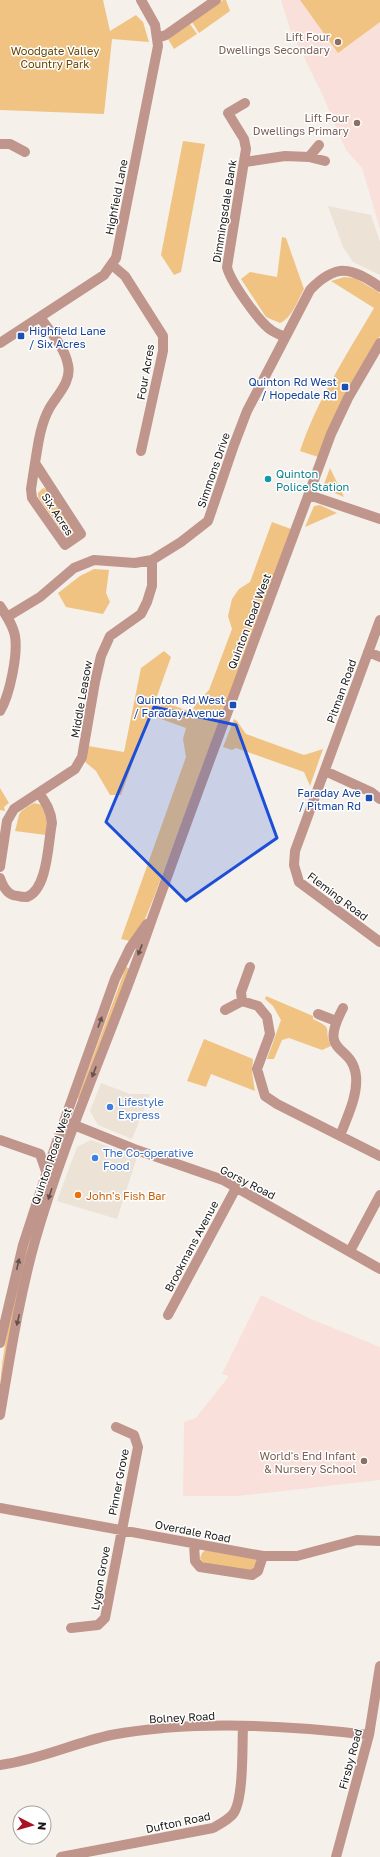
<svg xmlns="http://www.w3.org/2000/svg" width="380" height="1857" viewBox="0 0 380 1857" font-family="'Golos Text',sans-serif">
  <rect width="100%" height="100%" fill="#f5f0e9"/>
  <path fill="#ece2d5" d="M328,206L371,215L380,242V275L353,262L343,247Z
    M101,1083L130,1094H150L132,1139L98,1125L90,1111Z
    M91,1140L137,1157L117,1219L57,1201L77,1147Z"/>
  <path fill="#fae0da" d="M281,0H380V229L362,168L346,150L323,96L290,29Z
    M261,1295L311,1319L380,1347V1480L238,1496H183L184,1422L196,1418L229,1376L222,1374Z"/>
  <path fill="#f1c383" d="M0,0H103L110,31L136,15L143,22L149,42L112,39L104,114L0,110Z
    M223,0H226L230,11L199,33L192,22Z
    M300,0H380V22L338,53Z
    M190,24L197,34L174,49L168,39Z
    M183,141L205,144L181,272L174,275L161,255Z
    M282,237L286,238L304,289C298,300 292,318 280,323L266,317L241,279L250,272L277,277Z
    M344,277L355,278L380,293V336L347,391L318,457L300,451C317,400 347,354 374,308L331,281Z
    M330,468L344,497L325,489L324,484Z
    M43,488L48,490L75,531L74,536L70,538L66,537L38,497V493Z
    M320,505L337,513L305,527L314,506Z
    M272,522L291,529L154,897L141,929L130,941L121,939L186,757L183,739L186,728L150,715L121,795H110L96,771L84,761L88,746L124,752L141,668L164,651L171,657L156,699L191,712L196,704L209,690L232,629L228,616L232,599L239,589L250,582Z
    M94,569L109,570L106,593L110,602L103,614L66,607L58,593L80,576Z
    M234,719L237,721L246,734L304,755L323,749L310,786L304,772L236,748L232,750L223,747Z
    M0,788L9,803L4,807L5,811L0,810Z
    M34,803L42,805L49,814L46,835L15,831C21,813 14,814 34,803Z
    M126,967L130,969L79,1100L78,1097Z
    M266,996L313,1016V1019C336,1030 322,1027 331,1046L322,1050L289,1038L282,1040L274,1059H267L281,1020L273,1006L265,999Z
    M204,1039L253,1059L252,1072L255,1091L211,1074L206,1087L187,1081Z
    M43,1191L0,1398C0,1367 6,1337 13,1307C21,1268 32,1230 43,1191Z
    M205,1550L254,1559L257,1561L253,1571L203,1564L200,1558L202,1553Z"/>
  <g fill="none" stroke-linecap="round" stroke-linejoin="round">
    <path stroke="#c0958b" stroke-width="10" d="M157,38L166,35L216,0
      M245,103L228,113L244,139L246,149L227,267C230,281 259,322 271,330C275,333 281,335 285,337
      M0,144H10L25,152
      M319,145L309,157L325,161
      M245,162L285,156L309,157
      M112,265L125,276L163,336V351L141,451
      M0,343L104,275L116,258L158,46L155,25L141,0
      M35,463L31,489L32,498L65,545L81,534L35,463C38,445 40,426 49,409C56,396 72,382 68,365C65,347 50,332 40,317
      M309,495L380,519
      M0,606C6,615 13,625 15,636C18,654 10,695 0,711
      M7,617L40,597L74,568L94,560L135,563L152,560L181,542L208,521L234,445L247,411L310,290C336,263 351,267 380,287
      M380,620L295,851L294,865L299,882L380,942
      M368,652L380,657
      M325,771L371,792L380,799
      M0,867L7,821L14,809L75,769L82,757L95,682L101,656L110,636L141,614L147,602L152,586V560
      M0,878C3,887 8,896 18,896C21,897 25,897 27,897C48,889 48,842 52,823C51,811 46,803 39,793
      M242,1001L241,992L250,967
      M225,1010L242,1001L258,1006L267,1017L270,1034L257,1069L265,1096L277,1104L380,1156
      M318,1014L336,1021
      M69,1123L134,1149L223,1180L380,1269
      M340,1136C347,1117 358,1096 356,1076C352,1042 317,1057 343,1008
      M0,1140L40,1154
      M40,1154L47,1174
      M350,1251L380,1195
      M168,1315L236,1188
      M0,1343L23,1245L56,1144L115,979L130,948L147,924
      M0,1415C10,1357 19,1298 35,1241C65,1136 111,1036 147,933C206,766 270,600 331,434L348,398L380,343
      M0,1508L263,1556H297L357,1540L380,1541
      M194,1544L195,1561L200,1567L252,1575L258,1571L263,1556
      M71,1628L98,1625L105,1618L138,1447L134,1435L116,1427
      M0,1765C38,1760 74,1743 111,1735C192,1720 287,1725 369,1735
      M61,1857L213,1828C220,1824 228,1820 233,1814C244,1800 242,1746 243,1727
      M336,1857L369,1735L380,1666"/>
  </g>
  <defs><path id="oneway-solid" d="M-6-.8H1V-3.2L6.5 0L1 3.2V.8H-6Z"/></defs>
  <g fill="#65514b">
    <use href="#oneway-solid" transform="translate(140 950) rotate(111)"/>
    <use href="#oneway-solid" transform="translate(100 1022) rotate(-70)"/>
    <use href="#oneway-solid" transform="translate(94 1072) rotate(111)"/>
    <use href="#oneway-solid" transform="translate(50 1194) rotate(108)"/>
    <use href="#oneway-solid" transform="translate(18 1264) rotate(-77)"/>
    <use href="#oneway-solid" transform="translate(18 1320) rotate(103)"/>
  </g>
  <path fill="#1d4ed8" fill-opacity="0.2" stroke="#1d4ed8" stroke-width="3" stroke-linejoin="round" d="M154,707L236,725L277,838L186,901L106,822Z"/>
  <g fill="#8d6e63" stroke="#fff" stroke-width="1.5">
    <circle cx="338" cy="42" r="4"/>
    <circle cx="357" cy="123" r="4"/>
    <circle cx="364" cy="1461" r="4"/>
  </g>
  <g fill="#1a4fb4" stroke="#fff" stroke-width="1.5">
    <rect x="17" y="332" width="8" height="8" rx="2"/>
    <rect x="341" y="383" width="8" height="8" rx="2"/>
    <rect x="229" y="701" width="8" height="8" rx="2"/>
    <rect x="365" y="794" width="8" height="8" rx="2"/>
  </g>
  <circle fill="#0f9aa8" stroke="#fff" stroke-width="1.5" cx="268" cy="479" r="4"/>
  <g fill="#3f7fe0" stroke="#fff" stroke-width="1.5">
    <circle cx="110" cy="1107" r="4"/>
    <circle cx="95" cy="1158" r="4"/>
  </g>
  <circle fill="#e8710a" stroke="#fff" stroke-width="1.5" cx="78" cy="1195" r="4"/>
  <g text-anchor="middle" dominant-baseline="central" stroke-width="3" stroke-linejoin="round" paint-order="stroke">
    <g font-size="11" fill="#785e54" stroke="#fff" text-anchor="end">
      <text x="330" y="36">Lift Four<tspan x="330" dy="13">Dwellings Secondary</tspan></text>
      <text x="349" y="117">Lift Four<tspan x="349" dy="13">Dwellings Primary</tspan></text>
      <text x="356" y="1455">World's End Infant<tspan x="356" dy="13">&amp; Nursery School</tspan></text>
    </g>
    <g font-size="11" fill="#694500" stroke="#fff">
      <text x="55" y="50">Woodgate Valley<tspan x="55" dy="13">Country Park</tspan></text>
    </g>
    <g font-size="11" fill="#1b1917" stroke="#fff">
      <text transform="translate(116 197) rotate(-79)">Highfield Lane</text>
      <text transform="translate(224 211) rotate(-81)">Dimmingsdale Bank</text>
      <text transform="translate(145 372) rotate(-80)">Four Acres</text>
      <text transform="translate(213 470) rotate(-71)">Simmons Drive</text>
      <text transform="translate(58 514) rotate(57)">Six Acres</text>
      <text transform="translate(249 621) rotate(-69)">Quinton Road West</text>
      <text transform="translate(341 691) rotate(-70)">Pitman Road</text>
      <text transform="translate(81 699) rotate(-80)">Middle Leasow</text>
      <text transform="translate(338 896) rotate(37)">Fleming Road</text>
      <text transform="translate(51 1156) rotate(-71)">Quinton Road West</text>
      <text transform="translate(248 1182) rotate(27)">Gorsy Road</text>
      <text transform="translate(191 1246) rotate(-62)">Brookmans Avenue</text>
      <text transform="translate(118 1482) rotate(-79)">Pinner Grove</text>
      <text transform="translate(193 1531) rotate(11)">Overdale Road</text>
      <text transform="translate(100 1578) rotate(-80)">Lygon Grove</text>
      <text transform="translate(182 1717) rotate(-3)">Bolney Road</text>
      <text transform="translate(350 1759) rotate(-75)">Firsby Road</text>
      <text transform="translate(178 1822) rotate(-12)">Dufton Road</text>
    </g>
    <g font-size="11" fill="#164399" stroke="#fff" text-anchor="end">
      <text x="29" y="330" text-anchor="start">Highfield Lane<tspan x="29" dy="13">/ Six Acres</tspan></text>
      <text x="337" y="381">Quinton Rd West<tspan x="337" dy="13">/ Hopedale Rd</tspan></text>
      <text x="225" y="699">Quinton Rd West<tspan x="225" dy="13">/ Faraday Avenue</tspan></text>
      <text x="361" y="792">Faraday Ave<tspan x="361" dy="13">/ Pitman Rd</tspan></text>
    </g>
    <g font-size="11" fill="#0d838f" stroke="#fff" text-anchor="start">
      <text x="276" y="473">Quinton<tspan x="276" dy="13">Police Station</tspan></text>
    </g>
    <g font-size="11" fill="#366cbe" stroke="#fff" text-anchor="start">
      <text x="118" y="1101">Lifestyle<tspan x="118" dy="13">Express</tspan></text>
      <text x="103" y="1152">The Co-operative<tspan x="103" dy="13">Food</tspan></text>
    </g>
    <g font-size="11" fill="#c56008" stroke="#fff" text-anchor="start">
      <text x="86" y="1195">John's Fish Bar</text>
    </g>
  </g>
  <g transform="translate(32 1825) rotate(96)"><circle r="19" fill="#ffffff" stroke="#a4a3a2"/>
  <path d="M0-3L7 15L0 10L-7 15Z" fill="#a81225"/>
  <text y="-6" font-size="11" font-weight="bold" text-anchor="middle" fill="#1b1917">N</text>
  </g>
</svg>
